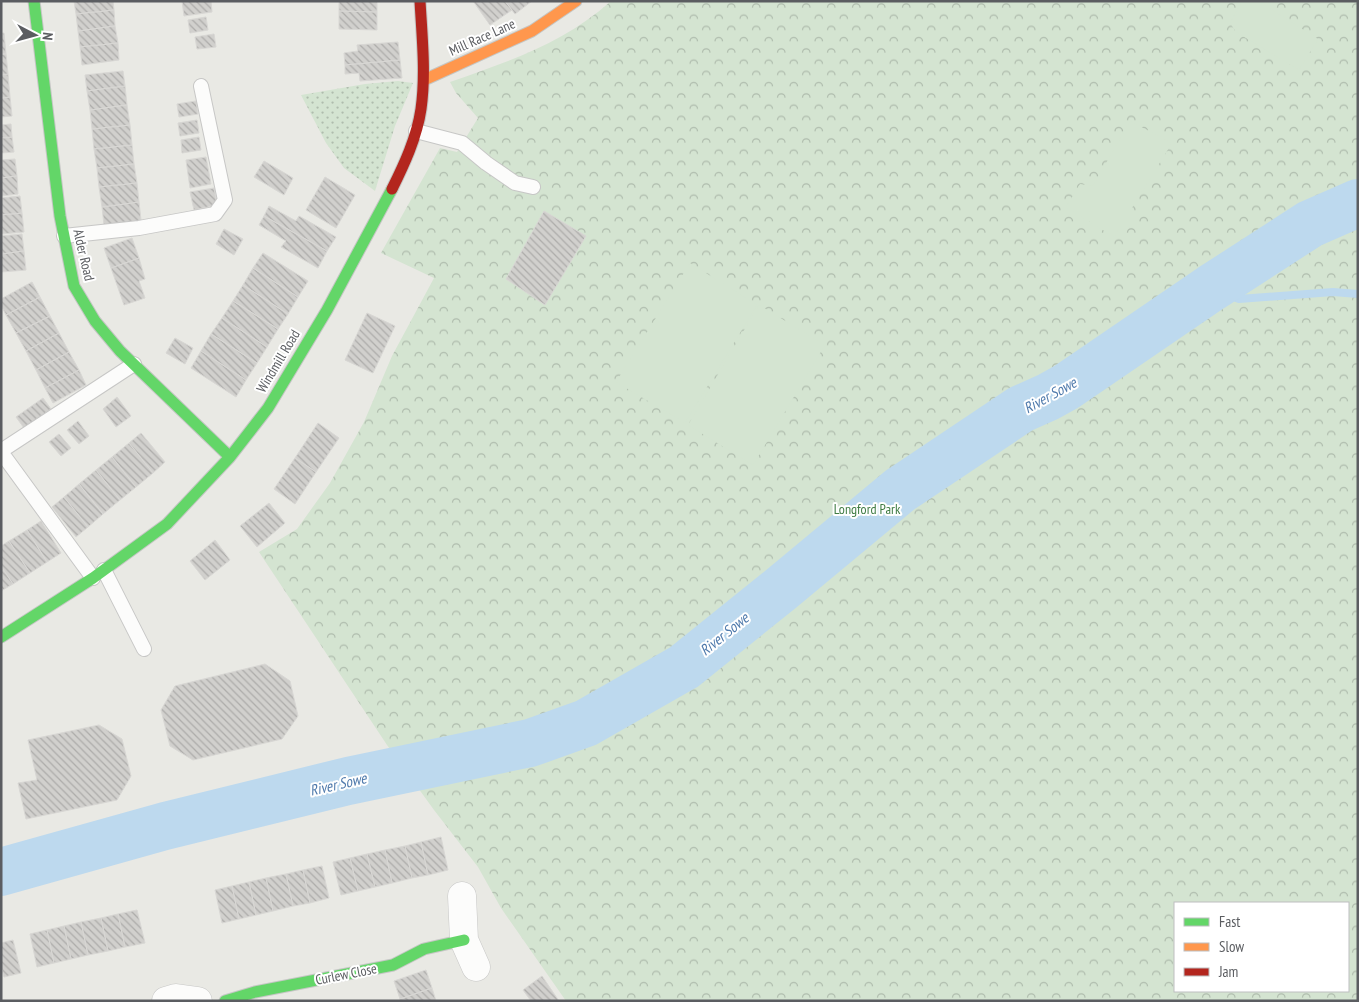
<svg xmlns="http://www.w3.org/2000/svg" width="1359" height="1002" viewBox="0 0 1359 1002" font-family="'PT Sans Narrow',sans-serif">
  <defs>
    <pattern id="grass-dots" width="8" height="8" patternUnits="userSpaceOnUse" patternTransform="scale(1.25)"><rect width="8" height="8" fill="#d4e4d1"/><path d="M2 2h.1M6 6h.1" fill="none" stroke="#afbcad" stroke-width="1.8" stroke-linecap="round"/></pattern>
    <pattern id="park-crowns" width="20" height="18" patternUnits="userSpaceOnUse" patternTransform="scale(1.25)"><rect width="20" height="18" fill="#d4e4d1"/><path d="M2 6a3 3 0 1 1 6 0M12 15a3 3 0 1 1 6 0" fill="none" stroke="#afbcad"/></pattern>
    <pattern id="building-back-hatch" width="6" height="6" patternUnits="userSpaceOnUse" patternTransform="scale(1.25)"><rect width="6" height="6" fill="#d1d0cd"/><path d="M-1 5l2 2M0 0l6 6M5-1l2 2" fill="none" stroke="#adacaa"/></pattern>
  </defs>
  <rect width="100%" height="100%" fill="#e9e9e4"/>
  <path fill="url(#grass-dots)" d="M398,81L413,83L395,126L375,191L344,168L326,143L301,95L365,84Z"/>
  <path fill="url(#park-crowns)" fill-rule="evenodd" d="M611,1H1358V1001H566L501,908L478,867L434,810L387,745L259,552L297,529L330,483L364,422L392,356L434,278L381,253L440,148L457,152L478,118L456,93L450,82C509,61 563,44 611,1ZM1175,903H1348V991H1175Z"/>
  <path fill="#d4e4d1" d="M1242,1H1258L1318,39L1299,70L1236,32L1230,23Z
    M1130,121L1172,143L1114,237L1066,207L1080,184L1093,186Z
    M690,263L757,305L685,423L616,382Z
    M759,305L825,345L753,465L688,425Z"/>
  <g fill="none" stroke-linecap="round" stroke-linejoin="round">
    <path stroke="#bdd9ee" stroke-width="8" d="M1211,288L1239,299L1333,292L1358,294"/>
    <path stroke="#bdd9ee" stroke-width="48" d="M1,872L165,826L348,781L530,743L586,723L684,667L781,589L900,490L1021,409L1048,397L1066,387L1211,288L1310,224L1358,203"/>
  </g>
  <path fill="url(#building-back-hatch)" stroke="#d8d7d4" d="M74,1H113L114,10L76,14Z
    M182,1H211L212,12L184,16Z
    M339,1H377V12L339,11Z
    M473,1H505L512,10L490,25Z
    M505,1H532L515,14Z
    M114,10L115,26L78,31L76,14Z
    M339,11L377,12V30L339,29Z
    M206,17L208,30L190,33L188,20Z
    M115,26L118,43L80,47L78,31Z
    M1,33H4L6,54H1Z
    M214,34L216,47L197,49L195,37Z
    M398,42L400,60L345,65L344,53L358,51L357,45Z
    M118,43L119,60L82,65L80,47Z
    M1,54H6L8,74L1,75Z
    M400,60L402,78L360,81L359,73L345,74V65Z
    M123,71L125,86L87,91L85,75Z
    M8,74L10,97L1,98V75Z
    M125,86L127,105L90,110L87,91Z
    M10,97L12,116L1,117V98Z
    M196,101L198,114L179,117L177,104Z
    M127,105L130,125L92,129L90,110Z
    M197,120L199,133L180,136L178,123Z
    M11,124L12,137L1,138V125Z
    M130,125L132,145L94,149L92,129Z
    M12,137L14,152L1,153V138Z
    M199,137L201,150L182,153L181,140Z
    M132,145L134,164L97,168L94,149Z
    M206,157L211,184L190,188L186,160Z
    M15,159L17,176L1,178V160Z
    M264,161L293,178L284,195L254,177Z
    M134,164L137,183L99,187L97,168Z
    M17,176L18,194L1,196V178Z
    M325,177L355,195L336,228L306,210Z
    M137,183L139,202L102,207L99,187Z
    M214,188L217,205L194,210L190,192Z
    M20,196L22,213L1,215V198Z
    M139,202L141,220L104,225L102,207Z
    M269,206L296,221L299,216L336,237L327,251L264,216Z
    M544,211L586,236L545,305L506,279Z
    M22,213L24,232L1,234V215Z
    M264,216L327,251L318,268L281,247L286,241L259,225Z
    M224,229L243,239L234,255L216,244Z
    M22,234L24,251L1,254V236Z
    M132,238L139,258L111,268L104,248Z
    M24,251L26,270L1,272V254Z
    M263,253L308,281L298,297L253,268Z
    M139,258L145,279L139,281L145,298L124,305L111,268Z
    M253,268L298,297L288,314L243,285Z
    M32,282L40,297L6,315L1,305V299Z
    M243,285L288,314L278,329L233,301Z
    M40,297L50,316L16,333L6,315Z
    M233,301L278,329L267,347L222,318Z
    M367,313L395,326L373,373L345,360Z
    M50,316L59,333L26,351L16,333Z
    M222,318L267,347L257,363L211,334Z
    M59,333L69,352L36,370L26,351Z
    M211,334L257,363L246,380L201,351Z
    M175,338L193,348L185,364L166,353Z
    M201,351L246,380L236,397L191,368Z
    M69,352L79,370L45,388L36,370Z
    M79,370L86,385L53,403L45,388Z
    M117,397L131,416L116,427L103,409Z
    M43,398L51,409L24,428L16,417Z
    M78,421L89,436L79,444L67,430Z
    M318,423L339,438L316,472L295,458Z
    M141,433L165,462L153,473L129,443Z
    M59,434L71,448L61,456L49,442Z
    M129,443L153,473L136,487L112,457Z
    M112,457L136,487L120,500L96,470Z
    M295,458L316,472L295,504L274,489Z
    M96,470L120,500L103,514L79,484Z
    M79,484L103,514L88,527L64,497Z
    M64,497L88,527L76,537L52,507Z
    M269,503L285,523L257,547L240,526Z
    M41,521L61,553L47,562L27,530Z
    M27,530L47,562L30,573L9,541Z
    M215,540L230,560L205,580L190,561Z
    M9,541L30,573L13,584L1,566V546Z
    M1,566L13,584L1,591Z
    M265,664L290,681L298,716L282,739L193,760L170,746L161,710L175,686Z
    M99,725L122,739L131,776L117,800L26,819L18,783L37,780L28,740Z
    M441,837L448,870L428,875L421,842Z
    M421,842L428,875L412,878L405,846Z
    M405,846L412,878L392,883L385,850Z
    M385,850L392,883L375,887L367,854Z
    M367,854L375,887L358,891L350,858Z
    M350,858L358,891L341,895L333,862Z
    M322,866L329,898L310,903L303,870Z
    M303,870L310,903L293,906L286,874Z
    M286,874L293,906L273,911L266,878Z
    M266,878L273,911L256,915L249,882Z
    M249,882L256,915L239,919L232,886Z
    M232,886L239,919L222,923L215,890Z
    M137,910L145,943L125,947L118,914Z
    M118,914L125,947L108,951L101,918Z
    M101,918L108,951L88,955L81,922Z
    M81,922L88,955L71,959L64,926Z
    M64,926L71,959L54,963L47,930Z
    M47,930L54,963L37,967L30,934Z
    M13,940L21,973L4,977L1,965V943Z
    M426,970L432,988L400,999L394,981Z
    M542,976L559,1001H531L523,990Z
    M432,988L436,1001H400V999Z"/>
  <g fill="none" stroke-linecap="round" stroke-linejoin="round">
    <g stroke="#c7c7c6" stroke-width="16">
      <path id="lane" d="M416,131L462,143L486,163L515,183L533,187
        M64,236L139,228L215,214L225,200L201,86
        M1,451L134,364
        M1,452L93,578
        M104,570L144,649"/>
    </g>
    <g stroke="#c7c7c6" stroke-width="29">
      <path id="street" d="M462,896L464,940L476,967
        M166,1001L176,998L198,1001"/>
    </g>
    <g stroke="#c5c6c4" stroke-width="13">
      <path id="fast" d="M34,1L60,216L74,286L95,321L120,351L230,457
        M1,637L93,578L167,524L230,457L268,408L327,310L392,189
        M225,1001L255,992L393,965L424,949L464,940"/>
    </g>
    <g stroke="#c5c6c4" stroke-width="13">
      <path id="slow" d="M424,80L532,31L576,1"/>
    </g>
    <g stroke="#c5c6c4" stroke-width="13">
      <path id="jam" d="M392,189C404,165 417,137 421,109C426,74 422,37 420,1"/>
    </g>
    <use href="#lane" stroke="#fcfcfb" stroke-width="14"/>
    <use href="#street" stroke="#fcfcfb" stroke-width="28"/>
    <use href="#fast" stroke="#63d668" stroke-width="11"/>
    <use href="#slow" stroke="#ff974d" stroke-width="11"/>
    <use href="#jam" stroke="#b3261e" stroke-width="11"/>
  </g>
  <g text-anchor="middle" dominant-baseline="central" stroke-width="4" stroke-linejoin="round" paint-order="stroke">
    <g font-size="14" fill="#5b5d61" stroke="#fff">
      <text transform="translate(482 37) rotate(-24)">Mill Race Lane</text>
      <text transform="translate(84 255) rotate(77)">Alder Road</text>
      <text transform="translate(278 361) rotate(-59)">Windmill Road</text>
      <text transform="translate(346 974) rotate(-11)">Curlew Close</text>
    </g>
    <g font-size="14" fill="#3f7c43" stroke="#fff">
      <text x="867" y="509">Longford Park</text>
    </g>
    <g font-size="15" font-style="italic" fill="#4e79ab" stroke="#fff">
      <text transform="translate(1050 395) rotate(-29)">River Sowe</text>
      <text transform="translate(724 634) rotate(-39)">River Sowe</text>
      <text transform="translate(338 784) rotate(-13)">River Sowe</text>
    </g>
  </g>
  <rect width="1359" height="1002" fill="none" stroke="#5b5d61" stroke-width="5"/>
  <rect x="1174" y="902" width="175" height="90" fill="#ffffff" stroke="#bdbec0"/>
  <rect x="1184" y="918" width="25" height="8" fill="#63d668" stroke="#bdbec0"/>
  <text x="1219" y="927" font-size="15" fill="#5b5d61">Fast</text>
  <rect x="1184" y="943" width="25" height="8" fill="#ff974d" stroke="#bdbec0"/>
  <text x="1219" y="952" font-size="15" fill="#5b5d61">Slow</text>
  <rect x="1184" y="968" width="25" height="8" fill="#b3261e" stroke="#bdbec0"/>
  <text x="1219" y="977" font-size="15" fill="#5b5d61">Jam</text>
  <g transform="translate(35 35) rotate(96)" stroke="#ffffff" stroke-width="4" paint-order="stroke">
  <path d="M0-4L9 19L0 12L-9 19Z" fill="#5b5d61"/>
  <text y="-8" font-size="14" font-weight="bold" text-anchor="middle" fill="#5b5d61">N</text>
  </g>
</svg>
